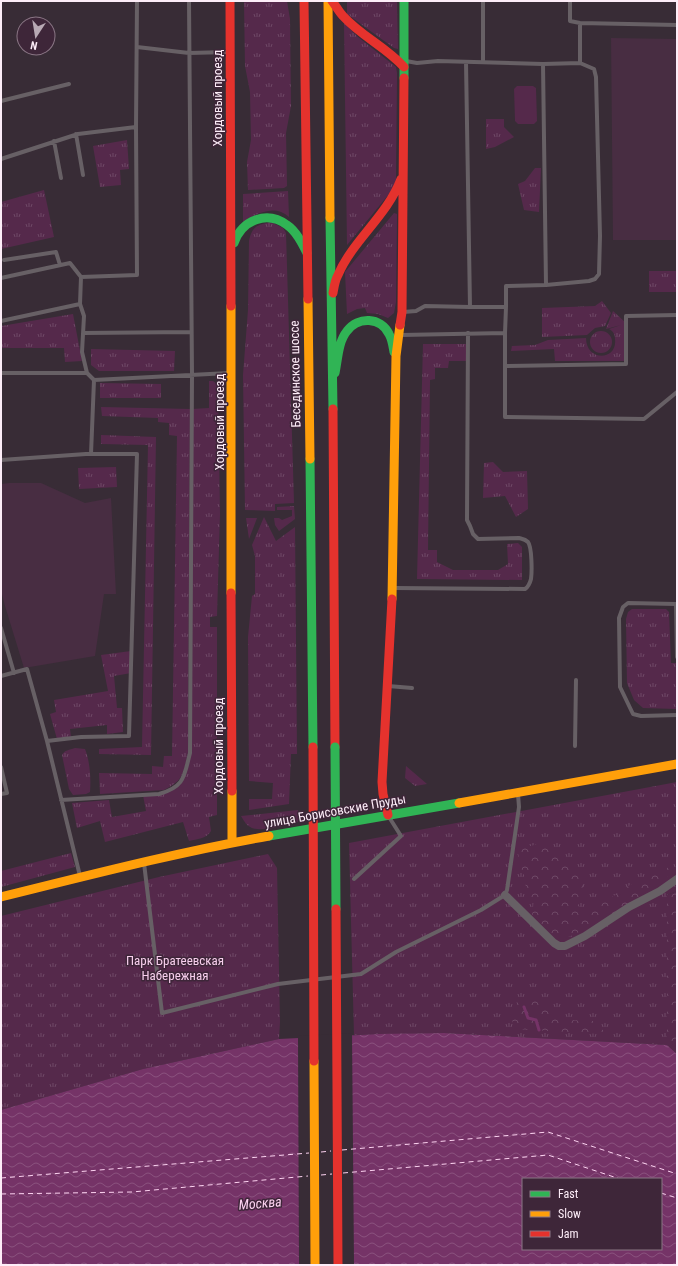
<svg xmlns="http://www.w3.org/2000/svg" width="678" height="1266" viewBox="0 0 678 1266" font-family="'Roboto Condensed',sans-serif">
  <defs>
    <pattern id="grass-tufts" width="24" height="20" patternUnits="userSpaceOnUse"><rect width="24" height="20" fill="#55294b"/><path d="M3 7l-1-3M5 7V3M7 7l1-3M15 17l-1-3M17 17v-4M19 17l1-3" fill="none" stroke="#6e4866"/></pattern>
    <pattern id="forest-crowns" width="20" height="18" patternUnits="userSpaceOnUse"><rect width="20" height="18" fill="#55294b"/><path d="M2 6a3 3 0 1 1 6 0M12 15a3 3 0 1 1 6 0" fill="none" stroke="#6e4866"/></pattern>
    <pattern id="water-waves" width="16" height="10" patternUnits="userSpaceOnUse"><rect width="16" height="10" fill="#753367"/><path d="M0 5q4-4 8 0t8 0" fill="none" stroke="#8a517e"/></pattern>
  </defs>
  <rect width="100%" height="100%" fill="#382c36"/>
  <path fill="#482d42" d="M611,38L677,39V240H613Z
    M9,483H41L85,503L111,498L116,594H104L95,656L24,668L5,606L1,590V484Z"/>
  <path fill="url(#grass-tufts)" d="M244,1H287L290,19L291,106L286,133L287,186L284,188L248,190L247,162L251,140L250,92L245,66Z
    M347,1H397L398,49L394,48L347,14Z
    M344,23L358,37L396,67L397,73L396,179L394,188L347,245Z
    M486,119H504V127L514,137L495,147L486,149Z
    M127,140L129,169L120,170L121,185L100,187L93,146Z
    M535,168H541L539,212L524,210L518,184L525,181Z
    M44,190L54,237L1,249V202Z
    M288,191L289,217C275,204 257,213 243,222V194Z
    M394,213L397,214L396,302L394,313L388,318L378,314L367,313L365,308L357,309L347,314L345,272Z
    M271,222L283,228L286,233L294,503L275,504V511L245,510L243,375L248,310L249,241C252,226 257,225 271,222Z
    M649,271H677V292H649Z
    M602,301L611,313L605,326L595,328L587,335L542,337V308L595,306Z
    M613,311L626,323L625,361H555L554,349L511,351L512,346L535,345L548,340L586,338C586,362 618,361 615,339C615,334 613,331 609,329L621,325L606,329Z
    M73,314L82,361L65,362L64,348H1V326Z
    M590 342a11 11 0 1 1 22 0a11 11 0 1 1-22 0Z
    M423,344H467L466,361H449L448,368H435V379L430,380L428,550H437V562L453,570H498L508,564L507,544L518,543L522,547V580L417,579Z
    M91,349L175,351L174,371H99L91,365Z
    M209,381H213L218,385L220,514L217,616L210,617V627H217V815L209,817L211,831C206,839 197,839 189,841L183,822L105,842L100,821L77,828L72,803L109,800L112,817L146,811L143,795L159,794L183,781L190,753L192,409L209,408Z
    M100,383L161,384V398H100Z
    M101,407L190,409L188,753C183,774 184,780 164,790L100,794L99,773L152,774V766L163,767L164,756H172L177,436L169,435V423L158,422V418L102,416Z
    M101,435L156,437L151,755L99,754V749L142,747L148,445L101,444Z
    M493,462L503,472L527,471L528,509L516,517L505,496L483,498L484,463Z
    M116,467L117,487L79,489L78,468Z
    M294,506L295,519L279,531L275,525L274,518H279L282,520L292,516V510H277V507Z
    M264,517L276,541L295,527L297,754H291L289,804L249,810V799H272L273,783L249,781L248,637L252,596L255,594V556L252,545Z
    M246,518H257L249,539Z
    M632,609H666L669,612L671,663H677V709L643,708L634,700L627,683L626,619L628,612Z
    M131,651V673L114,676L117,708H122L123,732L107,734V725L70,729L71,737L57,739L50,714L56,712L54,700L108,691L101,655Z
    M75,748L85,749C90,762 91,778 90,792L86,794L73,795L69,789L62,755C65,750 69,750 75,748Z
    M406,766L427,784L415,786L405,778Z
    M677,782V891L667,895V1045L444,1033L354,1035L349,843Z
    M298,810V822C287,825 263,832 252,828C247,826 244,821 241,816Z
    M71,853L75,867L1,887V871Z
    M268,854L277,868L280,1022L279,1039L143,1069L1,1110V916L159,877Z"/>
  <path fill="url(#forest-crowns)" d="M520,844L531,846L537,844L547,845L575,866L583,885L582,891L579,898L578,906L584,910L591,911L630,885L641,879L660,873L673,864L674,868L664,882L654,892L599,922L571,936L555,941L536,924L532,915L534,900L526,891L525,877L520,866L518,852Z
    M677,891V1054L667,1045V895Z
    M537,995L553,1012L569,1020L593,1021L604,1031L601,1034L515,1029L509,1011L520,999Z"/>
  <path fill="#55294b" d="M517,86H533L536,88L537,121L534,124H518L515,121L514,89Z"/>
  <path fill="url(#water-waves)" fill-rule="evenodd" d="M444,1033L667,1045L677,1054V1265H1V1110L143,1069L279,1039L379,1034ZM523,1179H661V1249H523Z"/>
  <path fill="#382c36" d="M352,1033L354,1265H299L298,1036Z"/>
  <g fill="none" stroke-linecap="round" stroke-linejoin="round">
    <path stroke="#753367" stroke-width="3" d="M524,1007L528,1018L536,1020L539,1030"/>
    <path stroke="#fdd3f1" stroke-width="1" stroke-dasharray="5 4" stroke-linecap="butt" d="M342,1150L548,1132L677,1174
      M321,1152L331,1151
      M343,1173L548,1155L620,1179
      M321,1175L332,1174
      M1,1178L309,1153
      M661,1193L677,1198
      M1,1194L132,1192L308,1176"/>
    <path stroke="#676065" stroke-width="4" d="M137,1L136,127L137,275L81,277L80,304L84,316L82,352L87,373L94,380L229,373
      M570,1V21L580,23L677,25
      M580,23V63
      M137,47L189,53L228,52
      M406,61L417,63L438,61L543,64
      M466,62L470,307H506V286L546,285
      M483,62V1
      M580,63L594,69L596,77L600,236L599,274L595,279L589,281L546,285L543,64Z
      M1,101L69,84
      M76,134L83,175
      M54,141L61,178
      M1,159L78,134L136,127
      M4,260L56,252L60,265
      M1,278L70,263L81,277
      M403,312L416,311L425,306L470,307
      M1,321L80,304
      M83,333L191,332
      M505,333L506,307
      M401,335L505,333V417L644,419L677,392
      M505,366L626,364V316L677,315
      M1,373H87
      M91,454L94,380
      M1,460L86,454H137L129,736L81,737L47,741L80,876
      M395,588L525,589C528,587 530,583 531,579C532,572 532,547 528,542C525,539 523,539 519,538L478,539L473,534L470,526L467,520L468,333
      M1,628L14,673
      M677,657L676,604L628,603L623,607L619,618L620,687L633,714L641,716L677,715
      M1,676L27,669L47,741
      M388,686L412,688
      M575,746L576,680
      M1,767L7,793L1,794
      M61,800L159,794C185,787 184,776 190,753L192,375L189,1
      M144,863L162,1013L278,984L361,974L396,952L481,910L505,895L507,890L519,807L518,794
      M354,879L401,836L389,817"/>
    <path stroke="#676065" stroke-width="8" d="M505,895L554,943L559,946H565L585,936L629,907L660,891L677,879"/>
    <path stroke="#30b455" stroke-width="9" d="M404,78V1
      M330,218L333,409
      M234,243C242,220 267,210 287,225C296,231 302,243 307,253
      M335,373C338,359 338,342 347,331C358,316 381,317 389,334C392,339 393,346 394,352
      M310,459L313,747
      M269,836L459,803"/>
    <path stroke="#ff9f0a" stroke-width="9" d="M328,1L330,218
      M308,299L310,459
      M231,306V593
      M392,599L396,356L400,325
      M232,791V843
      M459,803L677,764
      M1,897C90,875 179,852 269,836"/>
    <path stroke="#e5322d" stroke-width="9" d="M230,1L231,306
      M304,1L308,299
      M332,1C336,6 339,12 343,16C361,36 386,47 404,67
      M333,293C334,287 335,280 338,275C353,240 387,216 401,179
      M400,325L402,312L404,78
      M333,409L335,747
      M231,593L232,791
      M388,815L383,794L382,782L392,599"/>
    <path stroke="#30b455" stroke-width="9" d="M335,747L336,909"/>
    <path stroke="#ff9f0a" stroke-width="9" d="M314,1061L315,1265"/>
    <path stroke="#e5322d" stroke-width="9" d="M313,747L314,1061
      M336,909L338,1265"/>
  </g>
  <g text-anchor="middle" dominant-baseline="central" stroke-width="3" stroke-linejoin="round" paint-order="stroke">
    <g font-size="13" fill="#fdedf8" stroke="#3e2639">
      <text transform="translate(217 98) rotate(-90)">Хордовый проезд</text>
      <text transform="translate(295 374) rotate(-91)">Бесединское шоссе</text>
      <text transform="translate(219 422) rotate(-90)">Хордовый проезд</text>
      <text transform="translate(218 746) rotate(-90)">Хордовый проезд</text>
      <text transform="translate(335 811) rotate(-10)">улица Борисовские Пруды</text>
    </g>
    <g font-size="13" fill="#f7ceec" stroke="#3e2639">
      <text x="175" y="960">Парк Братеевская<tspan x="175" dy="15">Набережная</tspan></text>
    </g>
    <g font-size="14" font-style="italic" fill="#fdd3f1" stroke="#3e2639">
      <text transform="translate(260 1203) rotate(-5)">Москва</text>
    </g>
  </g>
  <rect width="678" height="1266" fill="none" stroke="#fdedf8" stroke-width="4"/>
  <rect x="522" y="1178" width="140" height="72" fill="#3e2639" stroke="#8a7685"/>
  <rect x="530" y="1191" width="20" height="6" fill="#30b455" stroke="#8a7685"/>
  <text x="558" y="1198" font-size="12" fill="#fdedf8">Fast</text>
  <rect x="530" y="1211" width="20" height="6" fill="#ff9f0a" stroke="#8a7685"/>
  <text x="558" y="1218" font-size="12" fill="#fdedf8">Slow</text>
  <rect x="530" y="1231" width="20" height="6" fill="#e5322d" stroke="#8a7685"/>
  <text x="558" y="1238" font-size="12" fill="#fdedf8">Jam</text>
  <g transform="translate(36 36) rotate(192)"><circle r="19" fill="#3e2639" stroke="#8a7685"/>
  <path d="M0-3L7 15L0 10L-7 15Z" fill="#b8a9b4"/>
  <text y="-6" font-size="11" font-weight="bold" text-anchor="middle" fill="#fdedf8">N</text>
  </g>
</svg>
